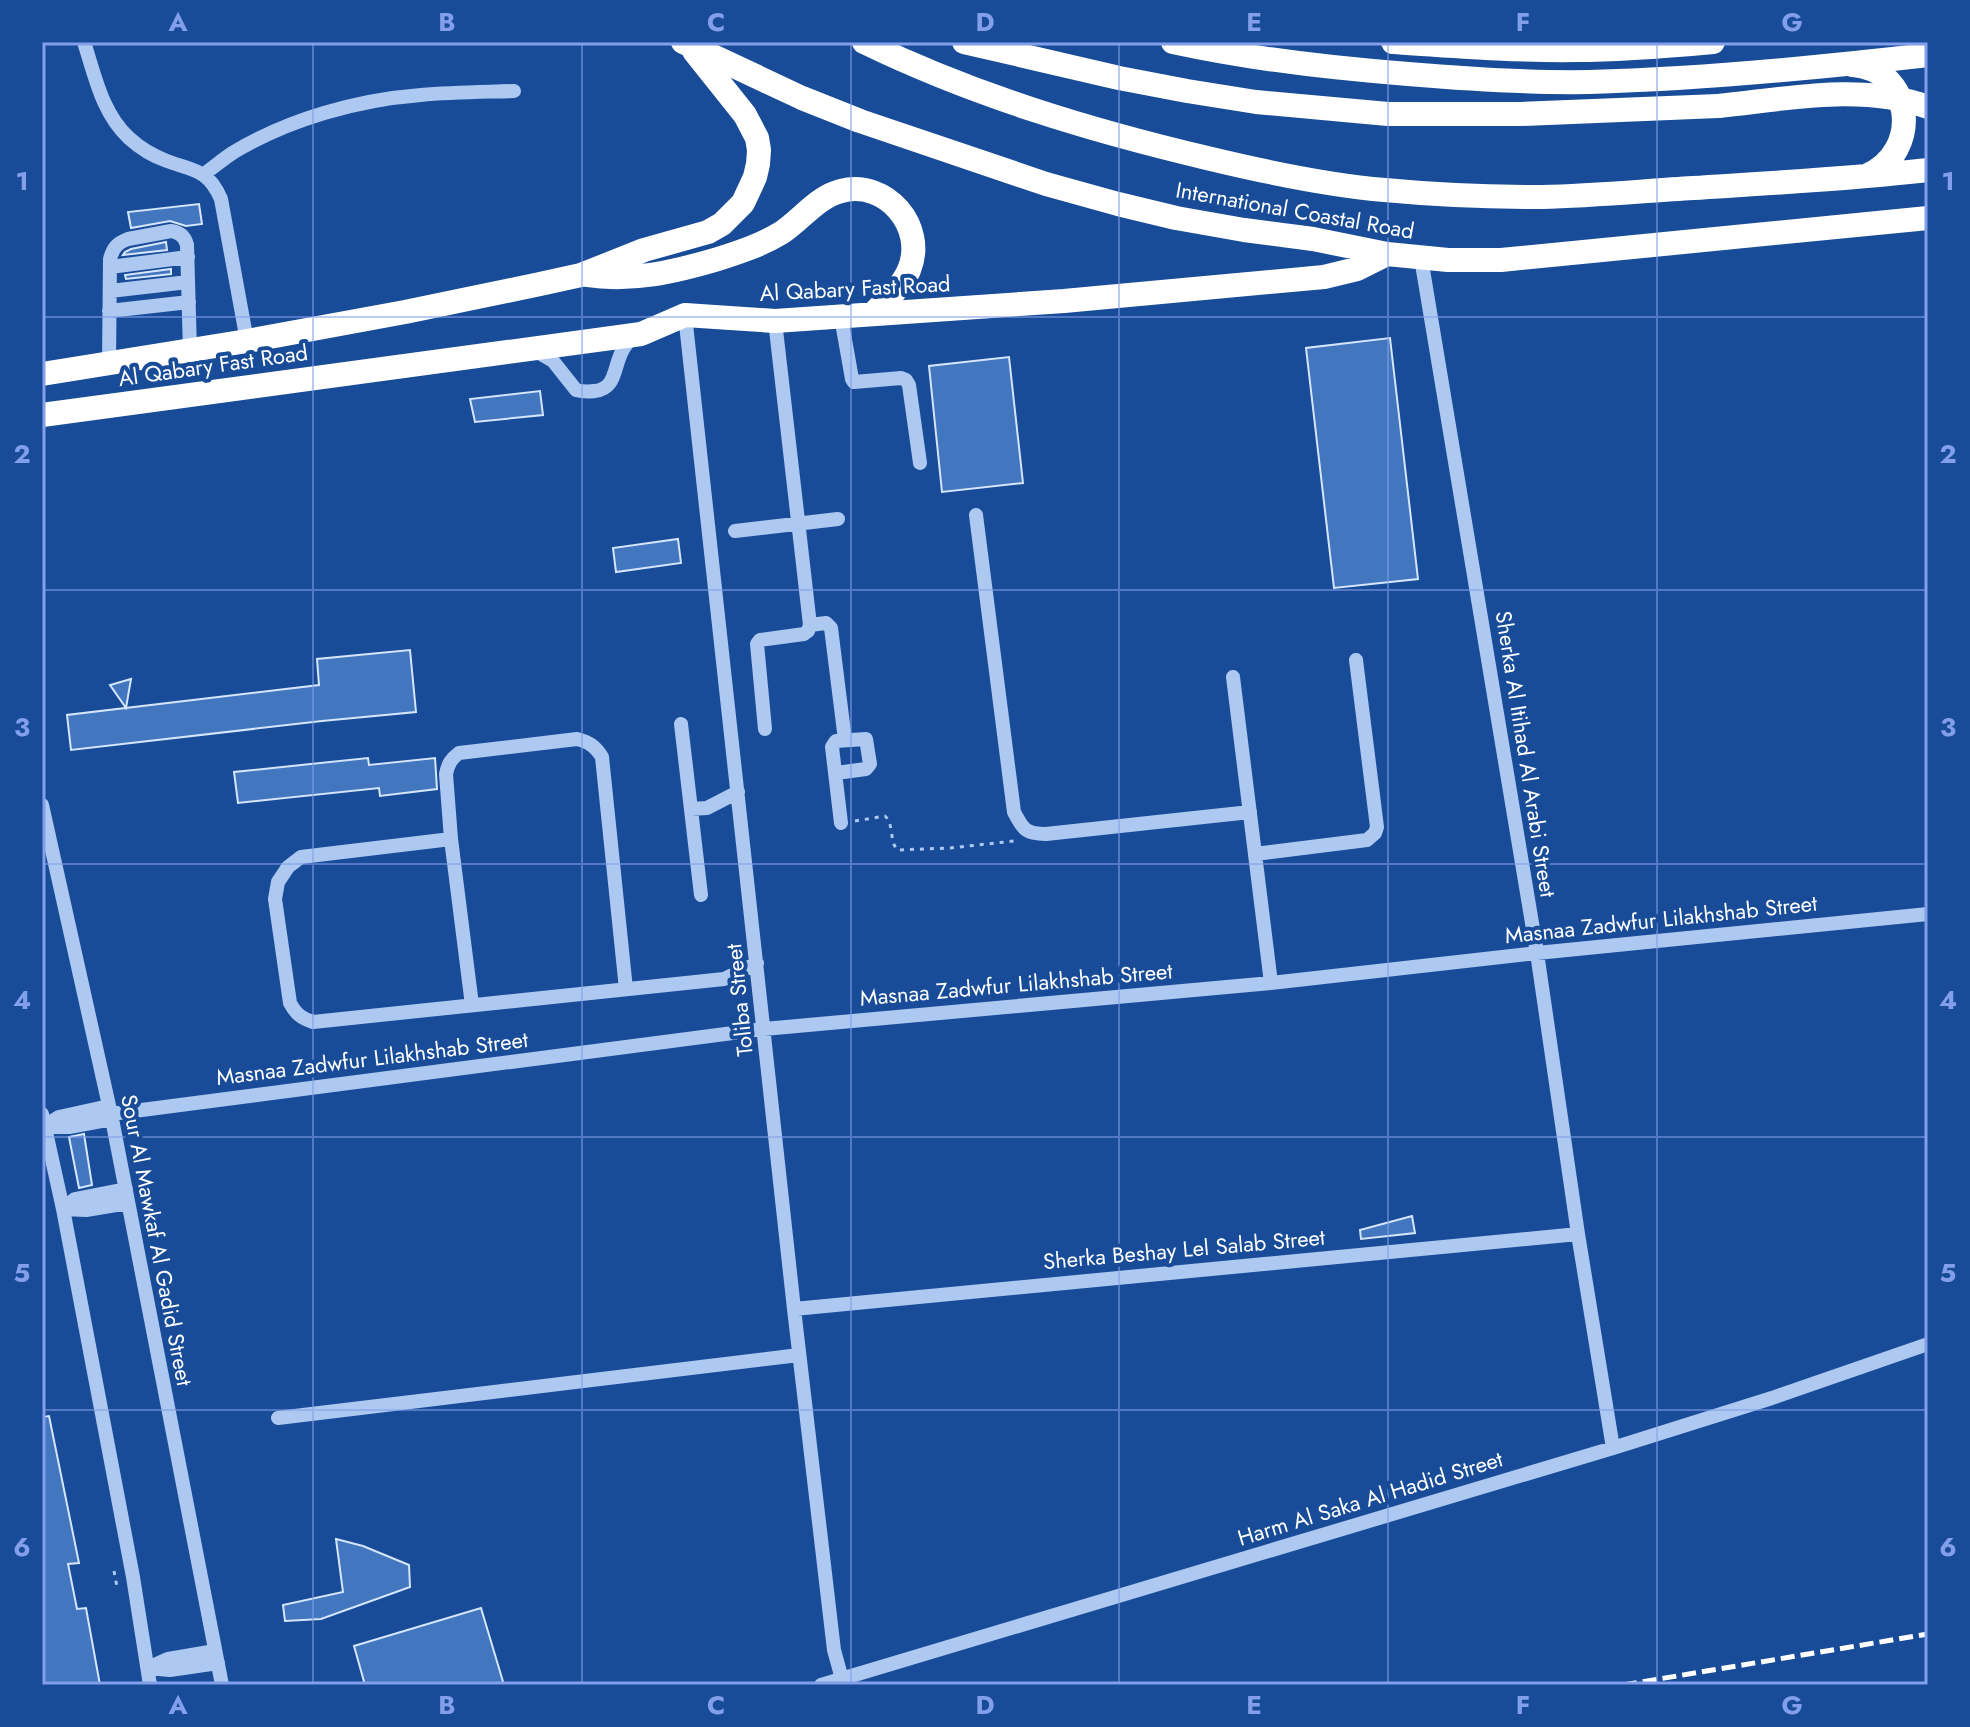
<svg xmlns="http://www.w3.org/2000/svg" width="1970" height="1727" viewBox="0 0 1970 1727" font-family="Jost,sans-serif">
  <rect width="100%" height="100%" fill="#194c98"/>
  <path fill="#4276bf" stroke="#d4e5fc" stroke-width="2" d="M199,204L202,224L186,226L170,221L131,228L128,212Z
    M166,242L167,250L123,255L125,252L131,249Z
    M171,269V274L126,279L125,275Z
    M1390,338L1418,579L1334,588L1306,348Z
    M1009,357L1023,483L942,492L929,366Z
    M540,391L543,415L475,422L470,399Z
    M678,539L681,563L616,572L613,548Z
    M410,650L416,712L322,721L71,750L67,715L319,685L317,659Z
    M131,679L126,708L110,685Z
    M368,758L369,765L435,758L437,789L380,796L379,788L238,803L234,772Z
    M84,1134L92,1185L79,1188L69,1137Z
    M1412,1216L1415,1233L1361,1239L1360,1230Z
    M49,1416L79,1563L68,1564L77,1609L86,1608L100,1685H42V1417Z
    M336,1539L363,1546L409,1565L410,1587L321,1619L285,1621L283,1605L343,1592Z
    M481,1608L504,1685H365L354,1646Z"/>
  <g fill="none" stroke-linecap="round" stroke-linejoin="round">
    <path stroke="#adc9f1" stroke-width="3" stroke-dasharray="4 6" stroke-linecap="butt" d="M855,821L885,816C894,824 889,839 897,850L950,848L1014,841
      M114,1571L117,1587"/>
    <path stroke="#adc9f1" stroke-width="14" d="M84,42C95,76 102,113 129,138C140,148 153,156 167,161C194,171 208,169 221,199L247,341
      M204,174C214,167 223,159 234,152C289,119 357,100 421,95C452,92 483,92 514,91
      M1421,258L1537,953L1578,1234L1613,1448
      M110,267L188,257
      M110,291L188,282
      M109,311L189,302
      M685,315L794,1309L834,1650L842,1679
      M841,317L852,379L854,382L901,378L906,380L909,385L920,463
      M536,351L553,361L576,390C583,392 588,392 595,391C623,388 609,352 636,336
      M109,364L110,259C113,248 117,243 128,239L171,231C180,232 185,237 187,245L190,351
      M976,515L1014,812C1023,829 1025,834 1046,834L1250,812
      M735,531L838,519
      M810,625L826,623L831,628L845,740
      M1233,677L1271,983
      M681,724L701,895
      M765,729L757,644L760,640L804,634L808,631L810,625L775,321
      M836,773L866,769L870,764L866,739L836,741L832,747L841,823
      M42,805L112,1119L222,1685
      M691,809L707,808L738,792
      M451,839L301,857L288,867L278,882L275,899L290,1003C296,1014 301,1018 313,1022L724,979L757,963
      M1255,854L1367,840L1375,833L1377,827L1356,660
      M472,1005L451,839L446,774C448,764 451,759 459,753L577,739C589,742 595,746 602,757L626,989
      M42,1114L63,1209L133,1577L150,1685
      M111,1114L764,1029L1271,983L1537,953L1928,914
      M45,1126L59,1117L109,1106
      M42,1127H69L112,1119
      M63,1209L75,1199L126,1189
      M63,1209L86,1210L128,1203
      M794,1309L1578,1234
      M278,1418L799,1355
      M148,1668L170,1670L218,1663
      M148,1668L168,1659L215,1651
      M821,1685L1613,1448L1772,1398L1928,1344"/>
    <path stroke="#fff" stroke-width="24" d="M683,42L802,98L860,121L1046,184L1118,204L1176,218L1244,230L1313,239L1387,254L1448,260H1501L1928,218
      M864,42C973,95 1089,130 1207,158C1265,172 1325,185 1385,190C1437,195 1490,197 1542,197C1592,196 1643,191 1693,188C1772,183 1850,179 1928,170
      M964,42L1119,78L1187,91L1256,102L1388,114H1521L1718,106
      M1173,42C1251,59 1329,68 1408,74C1468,79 1529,83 1589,82C1702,79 1816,68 1928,55
      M1393,42C1454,46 1516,51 1577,50C1623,50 1668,46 1713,42
      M1853,65C1912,69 1924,151 1866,176
      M586,275C632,282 674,272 718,259C740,252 761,245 781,233C801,220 817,197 841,191C886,179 927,227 909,270C902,287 886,300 874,313
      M42,374L247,341L405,312L540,284L581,275L644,250L708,232L722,224L743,203L755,177L758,164L759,150L757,138L745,115L694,51
      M42,415L641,334L685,315L775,321L1064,301L1324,277L1357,269L1387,254"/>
    <path stroke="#fff" stroke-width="5" stroke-dasharray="14 6" stroke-linecap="butt" d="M1623,1685L1928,1634"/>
    <path stroke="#fff" stroke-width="24" d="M1718,106C1787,99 1861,83 1928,107"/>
  </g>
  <path fill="none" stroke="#839eea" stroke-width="2" stroke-opacity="0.55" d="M313,42V1685M582,42V1685M851,42V1685M1119,42V1685M1388,42V1685M1657,42V1685M42,317H1928M42,590H1928M42,864H1928M42,1137H1928M42,1410H1928"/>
  <g text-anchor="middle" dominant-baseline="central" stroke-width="8" stroke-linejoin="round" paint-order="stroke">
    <g font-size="22" fill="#fff" stroke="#194c98">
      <text transform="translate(1295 210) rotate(10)">International Coastal Road</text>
      <text transform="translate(855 288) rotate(-3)">Al Qabary Fast Road</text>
      <text transform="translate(213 365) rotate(-8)">Al Qabary Fast Road</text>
      <text transform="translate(1526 754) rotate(81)">Sherka Al Itihad Al Arabi Street</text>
      <text transform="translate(1661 919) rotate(-6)">Masnaa Zadwfur Lilakhshab Street</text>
      <text transform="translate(1016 984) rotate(-5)">Masnaa Zadwfur Lilakhshab Street</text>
      <text transform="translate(739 1000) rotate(-96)">Toliba Street</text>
      <text transform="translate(372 1058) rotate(-7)">Masnaa Zadwfur Lilakhshab Street</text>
      <text transform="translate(157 1240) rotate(79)">Sour Al Mawkaf Al Gadid Street</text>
      <text transform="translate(1184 1249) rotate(-5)">Sherka Beshay Lel Salab Street</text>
      <text transform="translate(1370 1498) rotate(-17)">Harm Al Saka Al Hadid Street</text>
    </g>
  </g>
  <rect width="1970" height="1727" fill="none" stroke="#194c98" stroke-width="88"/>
  <rect x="44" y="44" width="1882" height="1639" fill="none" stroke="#839eea" stroke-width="3"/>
  <g font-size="26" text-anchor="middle" font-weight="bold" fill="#839eea">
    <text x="178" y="31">A</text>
    <text x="447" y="31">B</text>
    <text x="716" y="31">C</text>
    <text x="985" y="31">D</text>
    <text x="1254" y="31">E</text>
    <text x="1523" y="31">F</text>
    <text x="1792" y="31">G</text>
    <text x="22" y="190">1</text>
    <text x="1948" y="190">1</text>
    <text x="22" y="463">2</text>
    <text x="1948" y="463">2</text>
    <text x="22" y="736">3</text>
    <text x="1948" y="736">3</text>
    <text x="22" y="1009">4</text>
    <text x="1948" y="1009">4</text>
    <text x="22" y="1282">5</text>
    <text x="1948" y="1282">5</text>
    <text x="22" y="1556">6</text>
    <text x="1948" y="1556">6</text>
    <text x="178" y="1714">A</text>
    <text x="447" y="1714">B</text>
    <text x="716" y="1714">C</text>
    <text x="985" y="1714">D</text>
    <text x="1254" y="1714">E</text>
    <text x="1523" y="1714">F</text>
    <text x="1792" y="1714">G</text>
  </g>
</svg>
